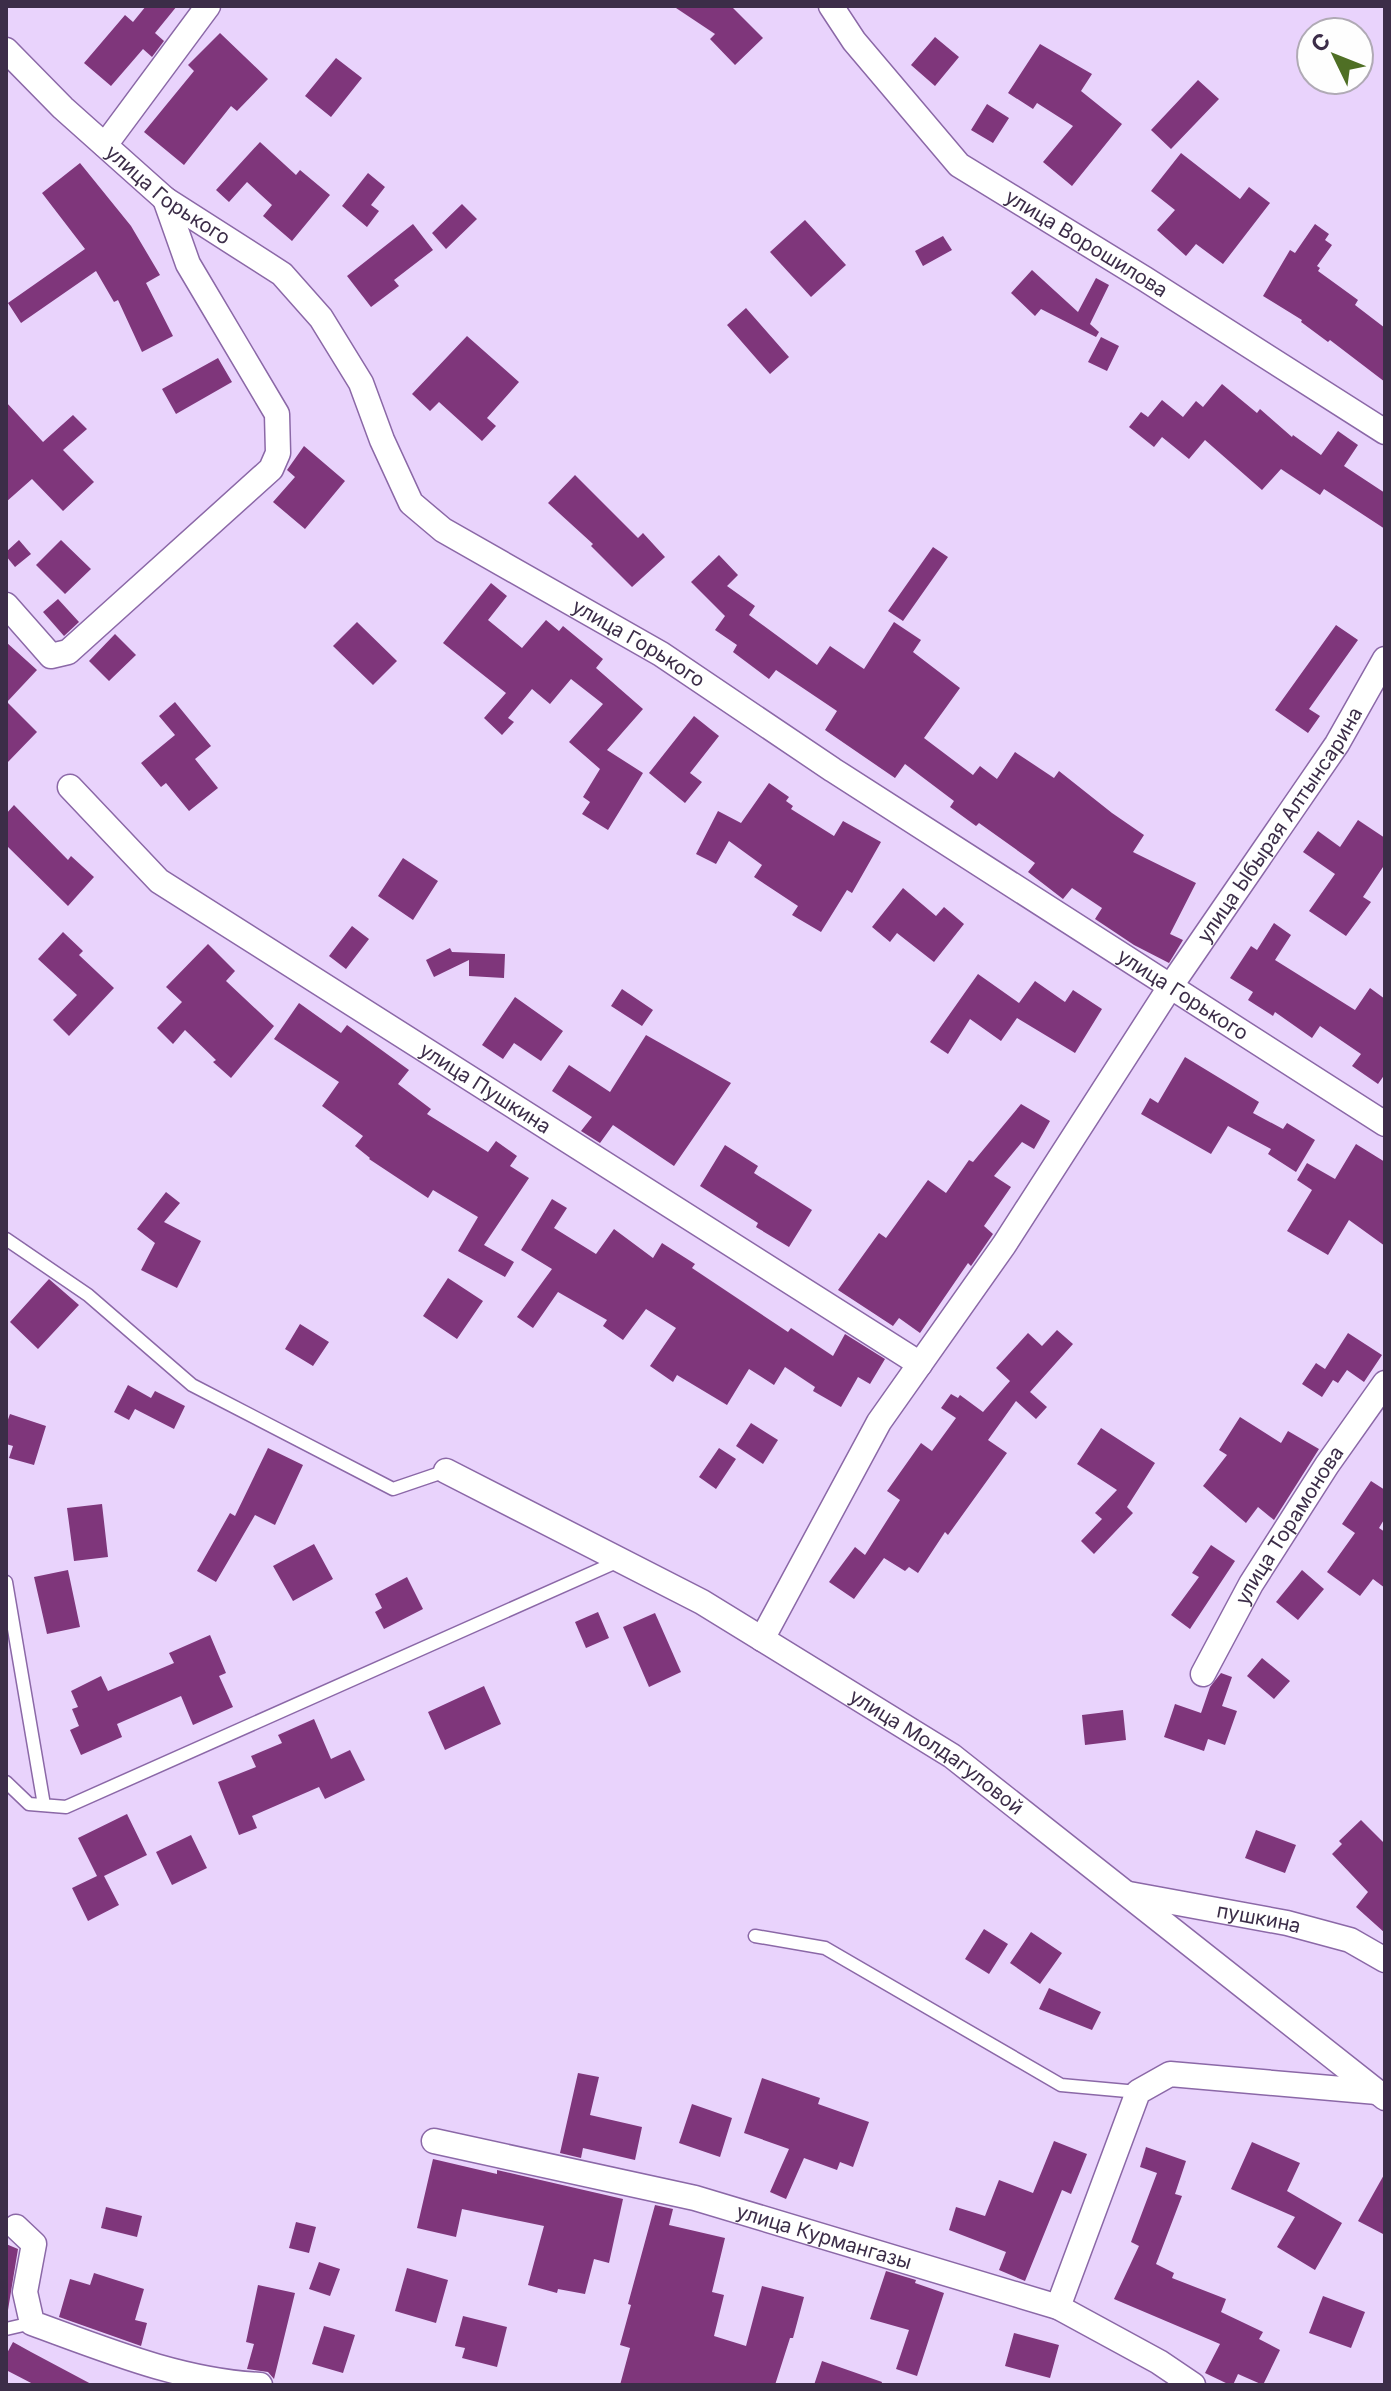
<svg xmlns="http://www.w3.org/2000/svg" width="1391" height="2391" viewBox="0 0 1391 2391" font-family="Inter,sans-serif">
  <rect width="100%" height="100%" fill="#e9d3fc"/>
  <path fill="#7f367b" d="M146,6H177L155,33L164,41L152,57L143,49L111,86L84,63L125,15L133,22Z
    M673,6H731L763,38L735,65L710,39L715,34Z
    M220,33L268,79L237,111L231,106L184,165L144,132L194,71L188,65Z
    M935,37L959,57L935,86L911,65Z
    M1040,44L1092,74L1081,91L1122,124L1072,186L1043,162L1073,126L1037,103L1033,109L1008,93Z
    M336,58L362,78L331,117L305,96Z
    M1198,80L1219,99L1171,149L1151,130Z
    M987,104L1009,118L993,143L971,130Z
    M260,142L296,175L300,170L330,195L292,241L263,216L272,205L247,182L229,202L216,190Z
    M1181,153L1240,199L1249,187L1270,203L1223,264L1196,244L1186,256L1157,230L1175,210L1151,191Z
    M80,163L131,226L160,275L146,283L173,336L142,352L118,300L114,302L96,271L21,323L8,303L85,249L42,193Z
    M368,173L385,187L371,205L379,211L367,227L342,206Z
    M462,204L477,219L446,249L432,233Z
    M805,220L846,265L811,297L770,252Z
    M413,224L433,250L394,280L399,286L371,307L347,276Z
    M1315,224L1329,234L1325,240L1332,245L1317,266L1320,268L1318,271L1358,300L1355,305L1385,328V382L1330,340L1328,342L1301,322L1302,320L1263,296L1290,250L1295,253Z
    M943,236L952,250L923,266L915,251Z
    M1032,270L1078,312L1096,278L1109,285L1090,324L1099,332L1096,337L1041,309L1035,316L1011,293Z
    M746,308L789,357L770,374L727,325Z
    M467,336L519,382L487,418L496,426L482,441L439,402L430,411L412,394Z
    M1101,337L1119,346L1107,371L1088,362Z
    M218,358L232,382L176,414L162,389Z
    M1222,384L1257,413L1260,409L1292,437L1293,435L1321,455L1338,431L1358,445L1344,466L1385,493V529L1324,489L1320,495L1281,469L1262,490L1205,440L1189,459L1162,437L1154,447L1129,427L1141,412L1148,417L1162,400L1183,417L1196,401L1203,407Z
    M6,402L43,442L73,415L87,429L63,450L94,482L63,511L32,479L6,502Z
    M304,446L345,481L305,529L273,502L295,477L287,470Z
    M575,475L638,538L643,533L665,557L632,587L591,546L593,544L548,503Z
    M19,540L31,554L15,567L6,556V552Z
    M61,540L91,569L65,594L36,565Z
    M933,547L948,557L903,621L888,611Z
    M719,555L738,575L727,586L755,606L749,615L817,665L830,646L864,669L894,622L921,640L913,652L960,688L924,738L973,775L980,766L997,779L1015,752L1054,778L1059,771L1112,813L1144,835L1133,852L1196,883L1170,934L1183,940L1169,963L1134,945L1095,919L1102,908L1072,888L1063,899L1028,872L1035,863L979,823L976,826L950,807L954,801L905,764L895,778L825,730L837,711L776,670L769,679L733,652L737,645L715,630L725,616L691,582Z
    M491,583L507,596L488,620L522,648L546,620L559,631L563,626L603,659L596,668L643,709L607,750L643,773L608,830L582,814L590,802L583,797L600,769L569,742L603,704L571,679L550,704L532,689L508,718L514,722L502,735L484,718L506,693L443,643Z
    M58,599L79,622L64,636L43,612Z
    M357,622L397,661L373,685L333,646Z
    M1336,625L1358,640L1309,709L1320,716L1308,733L1275,710Z
    M115,634L136,655L109,681L89,661Z
    M6,642L37,670L7,702L37,732L6,764Z
    M175,702L211,746L195,759L218,788L189,811L166,783L161,787L141,763L175,735L159,716Z
    M694,716L719,736L690,773L702,782L685,803L649,773Z
    M769,783L789,797L786,801L793,806L791,809L834,836L843,821L881,842L852,893L847,890L821,932L792,915L798,906L754,877L762,865L729,841L716,864L696,854L718,811L741,823Z
    M14,805L68,860L71,856L94,877L68,906L6,845V814Z
    M1358,820L1385,838V864L1363,897L1371,902L1346,936L1309,911L1335,874L1303,852L1318,831L1340,847Z
    M403,858L438,881L413,920L378,896Z
    M903,888L936,916L944,907L964,924L934,962L897,933L890,942L872,927Z
    M1274,923L1291,935L1275,960L1355,1010L1370,988L1385,999V1074L1378,1084L1352,1066L1361,1054L1320,1026L1312,1038L1275,1012L1273,1016L1248,1000L1253,992L1230,978L1251,946L1257,950Z
    M352,926L369,939L346,969L329,956Z
    M63,932L83,951L79,955L114,988L69,1036L53,1020L77,995L38,959Z
    M208,944L235,971L226,981L274,1026L231,1078L213,1062L216,1060L185,1030L173,1044L157,1028L182,1002L166,987Z
    M450,948L452,952L505,954L504,978L469,976V960L434,977L426,960Z
    M978,974L1019,1003L1035,981L1065,1002L1073,990L1102,1009L1075,1053L1017,1018L1001,1041L970,1019L948,1054L930,1042Z
    M622,989L653,1010L642,1026L611,1006Z
    M515,997L563,1031L541,1061L514,1043L503,1059L482,1045Z
    M299,1003L341,1033L347,1025L409,1070L398,1084L431,1109L427,1114L488,1152L496,1141L517,1156L510,1166L529,1178L484,1245L514,1262L505,1277L458,1251L478,1217L433,1190L428,1198L369,1159L370,1158L355,1146L363,1136L322,1106L339,1082L274,1039Z
    M646,1035L731,1083L674,1166L613,1125L600,1143L581,1131L592,1117L552,1091L569,1065L610,1092Z
    M1185,1057L1259,1102L1253,1113L1283,1129L1287,1123L1315,1140L1296,1172L1268,1154L1271,1149L1228,1126L1211,1154L1141,1114L1150,1098L1158,1103Z
    M1021,1104L1050,1121L1034,1149L1022,1142L994,1176L1011,1187L984,1226L993,1234L971,1266L968,1263L920,1333L899,1318L893,1326L838,1290L879,1233L886,1238L928,1180L946,1193L969,1160L973,1162Z
    M1356,1144L1385,1162V1246L1349,1220L1328,1255L1287,1231L1312,1190L1297,1180L1307,1163L1335,1179Z
    M725,1145L758,1166L754,1173L812,1210L789,1247L756,1227L758,1223L700,1186Z
    M166,1192L180,1203L164,1222L201,1241L177,1288L141,1270L155,1243L137,1229Z
    M552,1199L567,1208L554,1228L596,1254L614,1229L653,1258L662,1243L695,1264L692,1268L788,1332L791,1328L833,1356L845,1334L885,1359L870,1384L858,1377L841,1407L813,1391L815,1387L785,1367L774,1385L749,1369L727,1405L677,1375L673,1382L650,1366L676,1328L646,1309L623,1340L603,1326L607,1320L558,1292L533,1328L517,1317L552,1269L521,1250Z
    M448,1278L483,1301L457,1339L423,1316Z
    M49,1279L79,1305L38,1349L10,1322Z
    M300,1324L329,1342L313,1366L285,1349Z
    M1057,1330L1073,1344L1030,1392L1047,1407L1036,1419L1016,1401L988,1440L1007,1453L948,1535L945,1532L918,1573L909,1567L905,1571L884,1558L854,1599L829,1582L855,1547L865,1555L900,1500L887,1491L921,1443L932,1451L956,1418L941,1408L951,1394L958,1398L960,1395L983,1412L1010,1381L996,1368L1028,1333L1042,1346Z
    M1348,1333L1382,1355L1364,1382L1347,1370L1338,1383L1333,1380L1322,1397L1302,1384L1316,1363L1325,1369Z
    M128,1385L151,1398L155,1391L185,1406L174,1429L135,1409L129,1420L114,1412Z
    M10,1414L46,1426L34,1465L9,1458L13,1446L6,1444V1425Z
    M1240,1417L1281,1443L1288,1431L1319,1449L1274,1520L1258,1507L1246,1523L1203,1486L1227,1455L1219,1450Z
    M751,1423L778,1440L763,1464L736,1446Z
    M1101,1428L1155,1463L1127,1507L1133,1513L1094,1554L1081,1541L1102,1519L1095,1513L1117,1490L1077,1464Z
    M268,1448L303,1465L275,1525L255,1515L216,1582L197,1571L230,1513L235,1516Z
    M719,1448L736,1459L716,1489L699,1477Z
    M1371,1481L1385,1490V1518L1379,1528L1385,1532V1588L1373,1579L1360,1596L1327,1572L1355,1533L1342,1524Z
    M102,1504L108,1557L74,1561L67,1508Z
    M314,1544L333,1579L293,1601L273,1566Z
    M1211,1545L1235,1561L1190,1629L1171,1615L1199,1577L1192,1573Z
    M68,1570L80,1627L47,1634L34,1577Z
    M1302,1570L1324,1589L1298,1620L1276,1602Z
    M407,1577L423,1609L384,1629L375,1612L382,1608L375,1594Z
    M598,1612L609,1638L586,1648L575,1622Z
    M655,1613L681,1672L649,1687L623,1627Z
    M210,1635L226,1673L219,1676L233,1707L193,1725L181,1696L117,1724L122,1737L81,1755L70,1730L79,1726L72,1709L78,1707L71,1691L101,1676L108,1691L174,1663L169,1653Z
    M1262,1658L1290,1681L1274,1699L1247,1676Z
    M1221,1673L1232,1677L1222,1706L1237,1711L1225,1745L1208,1739L1204,1751L1164,1737L1175,1704L1201,1713L1210,1687Z
    M484,1686L501,1724L445,1750L428,1712Z
    M1123,1710L1126,1740L1085,1745L1082,1715Z
    M314,1719L331,1759L350,1750L365,1780L325,1799L319,1787L252,1816L257,1828L239,1835L218,1782L256,1767L251,1756L282,1743L278,1735Z
    M127,1814L147,1855L104,1876L119,1905L88,1921L72,1888L97,1876L78,1838Z
    M1361,1820L1385,1844V1933L1356,1907L1368,1892L1332,1854L1342,1844L1339,1841Z
    M1256,1830L1296,1845L1285,1873L1245,1858Z
    M191,1835L207,1868L172,1885L156,1852Z
    M984,1929L1008,1944L989,1974L965,1959Z
    M1031,1932L1062,1953L1040,1984L1010,1963Z
    M1049,1988L1101,2012L1092,2030L1039,2009Z
    M578,2073L599,2077L590,2115L642,2127L635,2160L583,2148L581,2158L560,2153Z
    M762,2078L820,2098L818,2104L869,2122L853,2167L840,2162L837,2170L804,2158L786,2199L770,2192L789,2149L744,2133Z
    M692,2104L732,2118L720,2157L679,2143Z
    M1054,2141L1087,2154L1071,2194L1062,2190L1025,2281L999,2270L1006,2252L949,2230L956,2207L985,2216L999,2180L1033,2193Z
    M1252,2142L1300,2163L1287,2191L1342,2223L1315,2270L1277,2247L1295,2217L1231,2189Z
    M1146,2147L1186,2161L1175,2194L1182,2196L1156,2264L1174,2273L1172,2278L1226,2299L1221,2312L1263,2332L1259,2339L1280,2350L1263,2385L1238,2374L1233,2385H1230L1205,2373L1220,2344L1114,2299L1139,2246L1131,2242L1157,2173L1140,2167Z
    M433,2159L497,2174V2170L623,2199L609,2263L594,2259L585,2294L558,2289L557,2293L528,2285L544,2226L462,2209L456,2237L417,2228Z
    M1385,2173V2235L1358,2221Z
    M655,2205L673,2209L669,2225L725,2238L712,2292L724,2295L714,2336L746,2346L762,2286L804,2297L793,2338H790L775,2385H620L630,2348L620,2345L631,2305L628,2304Z
    M106,2207L142,2216L137,2237L101,2228Z
    M296,2222L316,2227L309,2253L289,2248Z
    M6,2244L18,2249L8,2310H6Z
    M319,2262L340,2269L330,2296L309,2289Z
    M407,2268L448,2280L436,2323L395,2311Z
    M886,2271L916,2280L915,2283L944,2293L917,2376L896,2369L909,2330L870,2319Z
    M94,2273L144,2289L135,2320L147,2323L141,2346L59,2317L70,2279L90,2285Z
    M258,2285L295,2293L274,2379L268,2372L247,2369L254,2344L246,2342Z
    M1323,2296L1365,2312L1351,2348L1309,2333Z
    M463,2316L507,2327L497,2367L462,2358L465,2348L455,2346Z
    M324,2326L355,2335L343,2373L312,2364Z
    M1014,2333L1059,2345L1050,2378L1005,2366Z
    M13,2342L31,2352L93,2385H35L6,2370V2355Z
    M822,2361L882,2382L881,2385H814Z"/>
  <g fill="none" stroke-linecap="round" stroke-linejoin="round">
    <g stroke="#8b68a7" stroke-width="15">
      <path id="service" d="M6,1239L88,1295L192,1385L393,1489L446,1471
        M6,1582L44,1805
        M6,1782L29,1804L66,1807L621,1560
        M755,1936L825,1948L1061,2085L1138,2092
        M6,2329L32,2323"/>
    </g>
    <g stroke="#8b68a7" stroke-width="27">
      <g id="minor">
        <path id="s1" d="M831,6L854,41L959,165L1145,279L1385,432"/>
        <path id="s2" d="M6,50L63,108L165,199L282,274L321,318L361,383L382,440L411,503L443,530L661,654L833,770L1385,1124"/>
        <path d="M105,145L208,6"/>
        <path d="M6,605L51,656L68,652L271,469L278,453L277,414L188,264L165,199"/>
        <path id="s3" d="M70,787L159,881L920,1364"/>
        <path id="s4" d="M446,1471L702,1602L952,1756L1385,2098"/>
        <path id="s5" d="M762,1639L879,1422L1004,1245L1170,987L1337,744L1385,659"/>
        <path id="s6" d="M1203,1674L1251,1584L1327,1465L1385,1383"/>
        <path id="s7" d="M1129,1894L1287,1923L1350,1940L1385,1960"/>
        <path id="s8" d="M434,2141L695,2198L1058,2307L1159,2362L1193,2385"/>
        <path d="M16,2227L34,2244L25,2292L32,2323C106,2350 181,2381 260,2385"/>
        <path d="M1058,2307L1138,2092L1170,2074L1377,2092"/>
      </g>
    </g>
    <use href="#service" stroke="#fff" stroke-width="12"/>
    <use href="#minor" stroke="#fff" stroke-width="24"/>
  </g>
  <g text-anchor="middle" dominant-baseline="central" stroke-width="8" stroke-linejoin="round" paint-order="stroke">
    <g font-size="20" fill="#3c2d48" stroke="#fefefe">
      <text stroke="none"><textPath href="#s2" startOffset="218">улица Горького</textPath></text>
      <text stroke="none"><textPath href="#s1" startOffset="354">улица Ворошилова</textPath></text>
      <text stroke="none"><textPath href="#s2" startOffset="890">улица Горького</textPath></text>
      <text stroke="none"><textPath href="#s5" startOffset="966">улица Ыбырая Алтынсарина</textPath></text>
      <text stroke="none"><textPath href="#s2" startOffset="1538">улица Горького</textPath></text>
      <text stroke="none"><textPath href="#s3" startOffset="516">улица Пушкина</textPath></text>
      <text stroke="none"><textPath href="#s6" startOffset="172">улица Торамонова</textPath></text>
      <text stroke="none"><textPath href="#s4" startOffset="566">улица Молдагуловой</textPath></text>
      <text stroke="none"><textPath href="#s7" startOffset="132">пушкина</textPath></text>
      <text stroke="none"><textPath href="#s8" startOffset="402">улица Курмангазы</textPath></text>
    </g>
  </g>
  <rect width="1391" height="2391" fill="none" stroke="#3c2d48" stroke-width="16"/>
  <g transform="translate(1335 56) rotate(313)"><circle r="38" fill="#fefefe" stroke="#b0aab5" stroke-width="2"/>
  <path d="M0-6L14 30L0 20L-14 30Z" fill="#4f6f25"/>
  <text y="-12" font-size="22" font-weight="bold" text-anchor="middle" fill="#3c2d48">С</text>
  </g>
</svg>
